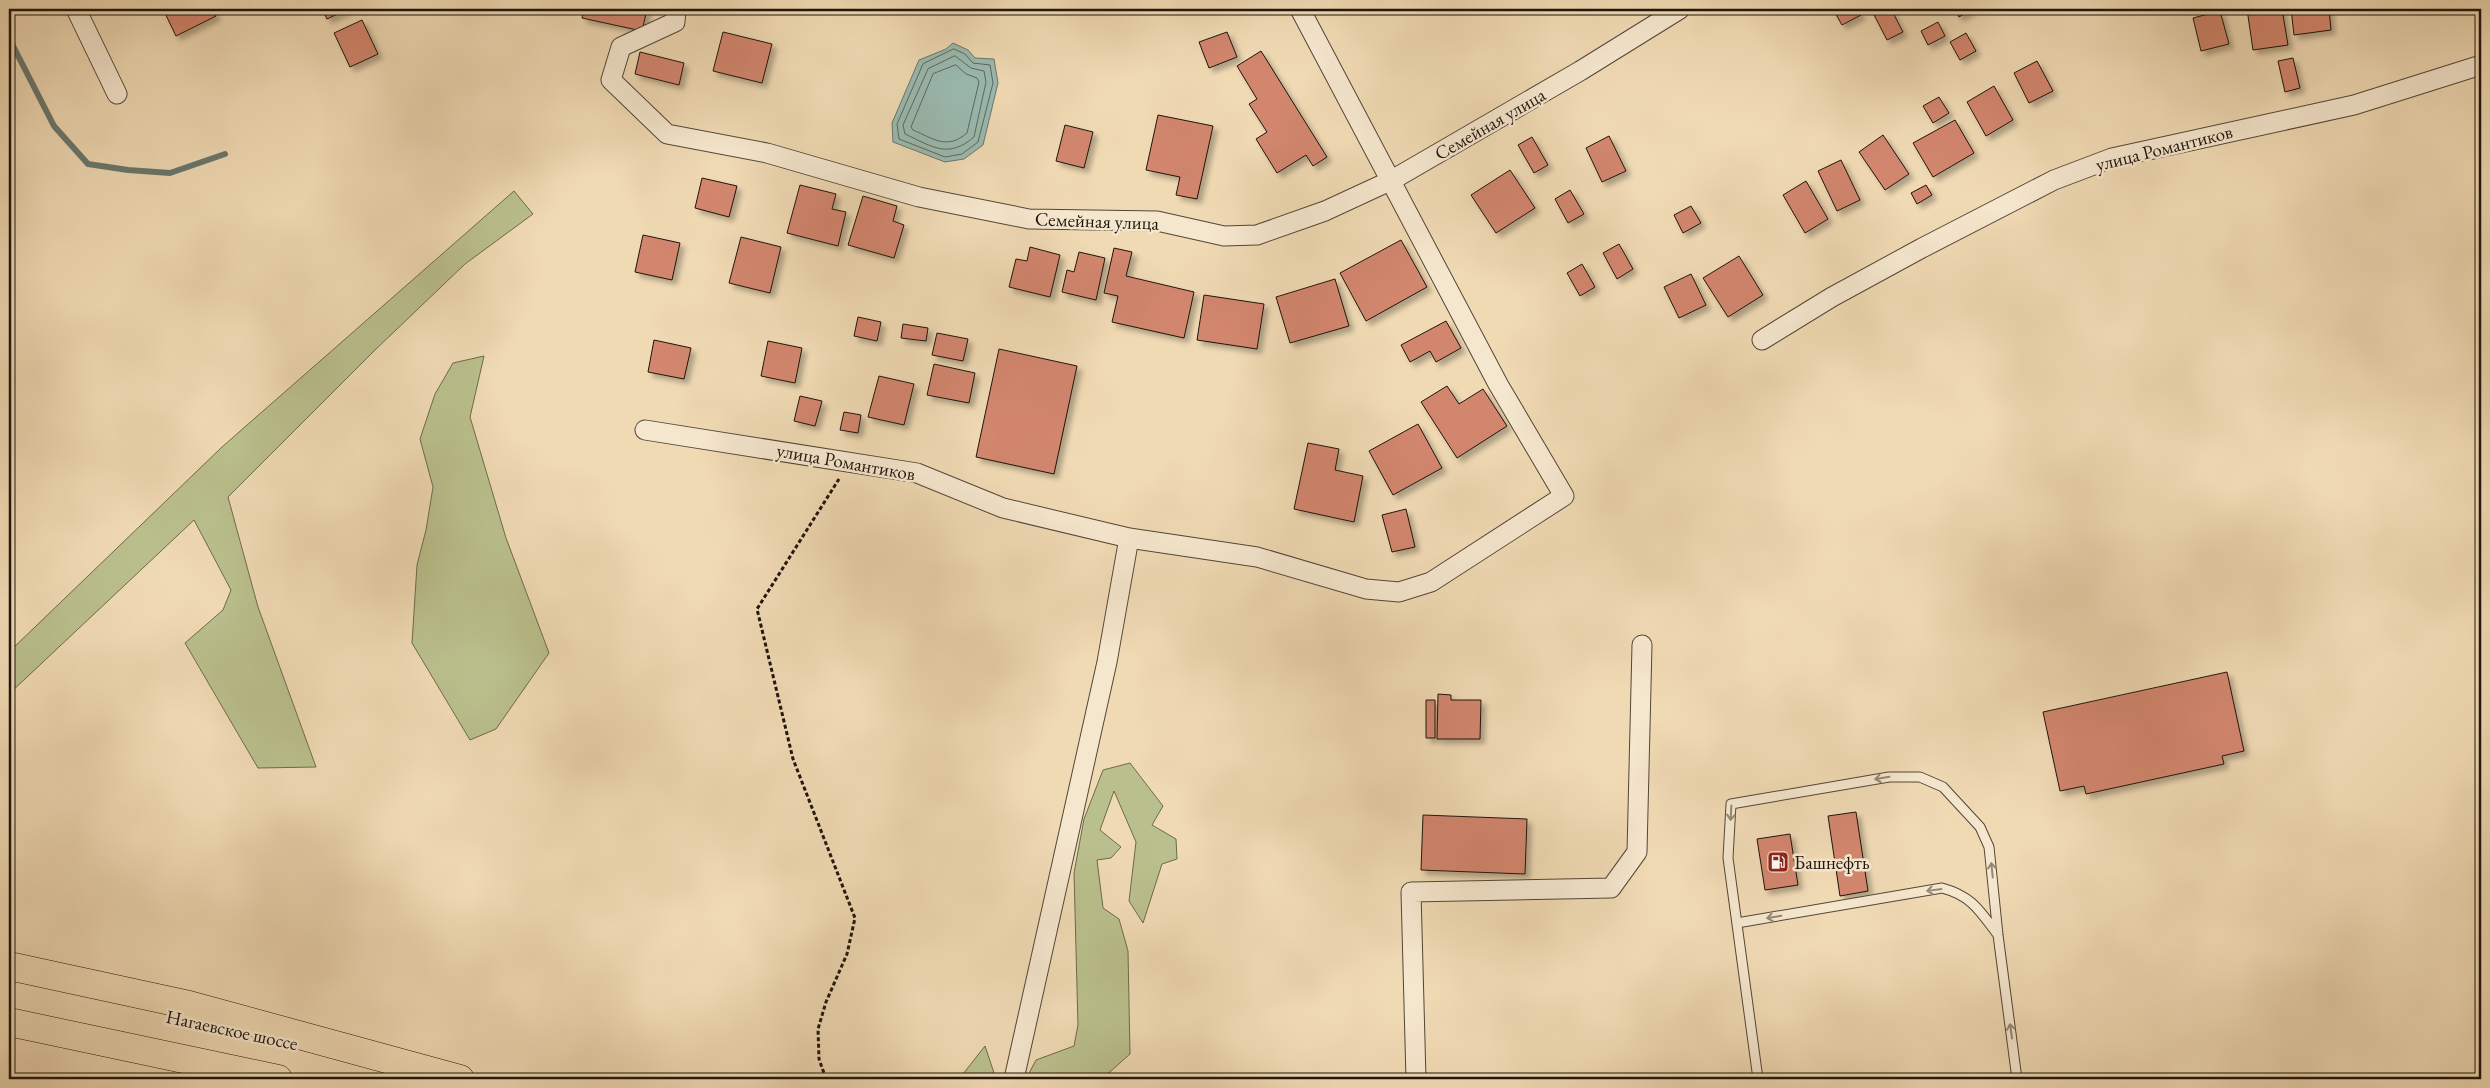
<svg xmlns="http://www.w3.org/2000/svg" width="2490" height="1088" viewBox="0 0 2490 1088" font-family="'EB Garamond',serif">
  <defs>
    <filter id="shadow"><feDropShadow dx="4.5" dy="4.5" stdDeviation="2.5" flood-color="#0004"/></filter>
  </defs>
  <rect width="100%" height="100%" fill="#f0dab4"/>
  <filter id="stains"><feTurbulence type="fractalNoise" baseFrequency=".004" numOctaves="4"/><feColorMatrix values="0 0 0 0 .2 0 0 0 0 .09 0 0 0 0 .02 0 0 0 .5 -.17"/></filter>
  <radialGradient id="worn" r=".72"><stop offset=".6" stop-color="#630" stop-opacity="0"/><stop offset="1" stop-color="#630" stop-opacity=".3"/></radialGradient>
  <path fill="#bac08d" stroke="#6c6a4d" d="M514,191L533,214L465,264L374,351L228,497L258,607L316,767L258,768L185,643L223,610L231,590L194,520L9,694V652L222,447Z
    M484,356L470,417L506,538L549,653L496,729L470,740L412,643L417,565L426,530L433,487L420,439L435,394L453,363Z
    M1130,763L1163,806L1152,825L1176,839L1177,859L1162,864L1143,923L1129,901L1136,842L1114,791L1100,830L1121,847L1111,858L1097,860L1103,908L1119,919L1128,951L1130,1054L1102,1079H1026L1036,1060L1074,1046L1078,1025L1074,873L1084,819L1103,770Z
    M985,1046L994,1073L993,1079H959Z"/>
  <path fill="#9abab0" stroke="#69786f" d="M953,43L968,50L975,58L994,59L998,83L983,145L964,159L945,162L893,142L892,123L919,60L946,49Z"/>
  <g fill="none" stroke-linecap="round" stroke-linejoin="round">
    <path stroke="#5c675e" stroke-width="1" d="M954,49L965,54L973,63L990,65L993,83L978,142L962,154L945,157L899,139L897,124L923,64Z
      M955,56L971,68L984,71L986,82L974,137C948,159 933,147 905,134L903,125L928,69Z
      M956,65L966,74L977,78L979,82L967,133C947,150 934,139 913,130L911,127L933,74Z"/>
    <path stroke="#69786f" stroke-width="6" d="M9,38L54,126L88,164L128,170L170,173L225,154"/>
  </g>
  <path fill="#d2866e" stroke="#1f140d" filter="url(#shadow)" d="M163,9H213L216,16L176,36Z
    M322,9H348L327,19Z
    M584,9H647L642,31L582,18Z
    M1833,9H1858L1861,15L1842,25Z
    M1871,9H1891L1903,32L1887,40Z
    M1954,9H1973L1959,17Z
    M2247,9H2282L2288,45L2253,50Z
    M2291,9H2329L2331,30L2294,35Z
    M2220,11L2229,44L2201,51L2193,18Z
    M362,20L378,54L350,67L334,33Z
    M1938,22L1945,36L1928,45L1921,31Z
    M723,32L772,44L762,83L713,71Z
    M1227,32L1237,57L1209,68L1199,42Z
    M1966,33L1976,51L1960,60L1950,42Z
    M1261,51L1327,157L1313,166L1306,155L1277,173L1256,139L1267,132L1249,104L1257,99L1237,66Z
    M640,52L684,63L679,85L635,74Z
    M2293,58L2300,88L2285,92L2278,61Z
    M2037,61L2053,91L2029,103L2014,73Z
    M1994,86L2013,120L1986,136L1967,102Z
    M1939,97L1949,113L1933,123L1923,106Z
    M1158,115L1213,126L1197,199L1176,195L1180,177L1146,170Z
    M1955,120L1974,153L1933,177L1913,143Z
    M1065,125L1093,132L1084,168L1056,161Z
    M1883,135L1909,174L1885,190L1859,152Z
    M1609,136L1626,171L1602,182L1586,148Z
    M1532,137L1548,165L1534,173L1518,145Z
    M1841,160L1860,200L1837,211L1818,171Z
    M1510,170L1535,208L1496,233L1471,195Z
    M702,178L737,186L729,217L695,208Z
    M1806,181L1828,219L1805,233L1783,195Z
    M800,185L836,194L832,209L846,212L838,246L787,233Z
    M1926,185L1932,195L1917,204L1911,193Z
    M1570,190L1584,214L1568,223L1555,199Z
    M863,196L897,206L893,221L904,225L894,258L848,245Z
    M1691,206L1701,223L1683,233L1674,215Z
    M643,235L680,243L672,280L635,272Z
    M741,237L781,247L770,293L729,283Z
    M1401,240L1427,287L1366,321L1340,273Z
    M1619,244L1633,269L1617,279L1603,253Z
    M1030,247L1060,255L1050,297L1009,287L1016,259L1027,261Z
    M1114,248L1132,252L1126,276L1194,292L1184,338L1112,322L1118,296L1104,293Z
    M1079,252L1105,258L1096,300L1062,292L1067,270L1074,272Z
    M1739,256L1763,295L1728,317L1703,278Z
    M1582,264L1595,287L1580,296L1567,273Z
    M1691,274L1706,305L1679,318L1664,287Z
    M1335,279L1349,326L1290,343L1276,297Z
    M1204,295L1264,304L1257,349L1197,340Z
    M858,317L881,322L877,341L854,336Z
    M1446,321L1461,348L1436,362L1430,351L1410,362L1401,345Z
    M903,324L928,328L926,341L901,338Z
    M937,333L968,339L963,361L932,355Z
    M654,340L691,348L684,379L648,372Z
    M768,341L802,348L795,383L761,376Z
    M999,349L1077,366L1054,474L976,457Z
    M934,364L975,373L969,403L927,395Z
    M879,376L914,384L904,425L868,417Z
    M1447,386L1459,404L1483,389L1507,426L1457,458L1421,402Z
    M800,396L822,401L815,426L794,421Z
    M844,412L861,415L858,433L840,430Z
    M1418,424L1442,468L1393,495L1369,451Z
    M1308,443L1339,449L1335,470L1363,476L1354,522L1294,509Z
    M1406,509L1415,547L1392,552L1382,515Z
    M2227,672L2244,751L2222,756L2224,764L2086,794L2084,786L2060,791L2043,712Z
    M1438,694L1451,695V700H1481L1480,739H1437Z
    M1426,700H1435V738H1426Z
    M1856,812L1868,891L1840,896L1828,816Z
    M1423,815L1527,819L1525,874L1421,870Z
    M1790,834L1798,885L1765,890L1757,839Z"/>
  <g fill="none" stroke-linecap="round" stroke-linejoin="round">
    <g stroke="#534637" stroke-width="11">
      <path id="service" d="M1737,923L1942,888C1972,896 1980,911 1998,935
        M1758,1079L1728,858L1731,804L1889,777H1920L1943,787L1980,827L1989,847L1998,935L2017,1079"/>
    </g>
    <g stroke="#534637" stroke-width="21">
      <path id="minor" d="M76,9L117,94
        M676,9L675,22L621,47L611,80L667,134L767,153L919,197L1029,219L1157,221L1224,236L1257,235L1325,211L1392,180L1580,71L1680,9
        M1762,340L1832,297L1922,248L2054,180L2112,158L2354,105L2481,65
        M645,430L917,473L1003,508L1129,538L1257,557L1366,589L1399,592L1431,582L1564,496L1498,384L1300,9
        M1014,1079L1107,662L1129,538
        M1416,1079L1411,892L1611,888L1637,852L1642,645"/>
    </g>
    <g stroke="#1f140d" stroke-width="29">
      <path id="primary" d="M9,966L189,1005L460,1079
        M9,1022L278,1079"/>
    </g>
    <path stroke="#1f140d" stroke-width="3" stroke-dasharray="4 2.5" stroke-linecap="butt" d="M826,1079L819,1059L818,1029L826,1002L847,954L855,918L793,759L757,609L839,479"/>
    <use href="#service" stroke="#f5e7ce" stroke-width="9"/>
    <use href="#minor" stroke="#f5e7ce" stroke-width="19"/>
    <use href="#primary" stroke="#f0dab4" stroke-width="28"/>
  </g>
  <defs><path id="oneway-shaft" d="M-6 0H5M1.5-3L5.5 0L1.5 3" fill="none" stroke-width="1.6" stroke-linecap="round" stroke-linejoin="round" transform="scale(1.25)"/></defs>
  <g stroke="#958877">
    <use href="#oneway-shaft" transform="translate(1882 778) rotate(171)"/>
    <use href="#oneway-shaft" transform="translate(1731 813) rotate(93)"/>
    <use href="#oneway-shaft" transform="translate(1992 870) rotate(-96)"/>
    <use href="#oneway-shaft" transform="translate(1934 890) rotate(172)"/>
    <use href="#oneway-shaft" transform="translate(1774 917) rotate(170)"/>
    <use href="#oneway-shaft" transform="translate(2011 1031) rotate(-98)"/>
  </g>
  <defs>
    <g id="fuel-square" transform="scale(1.125)"><rect x="-9" y="-9" width="18" height="18" rx="4" fill="#8f2418" stroke="#f5e7ce"/><path d="M-5.5-6h7V0h2V4h1.3V-2.5L3-4.5l.8-.8L6-3V5H2.5V1h-1V6h-7ZM-4.2-4.7v3.2H.2V-4.7Z" fill="#fff"/></g>
  </defs>
  <g fill-rule="evenodd">
    <use href="#fuel-square" x="1778" y="862"/>
  </g>
  <g text-anchor="middle" dominant-baseline="central" stroke-width="5" stroke-linejoin="round" paint-order="stroke">
    <g font-size="19" fill="#1f140d" stroke="#f5e7ce">
      <text transform="translate(1490 124) rotate(-30)">Семейная улица</text>
      <text transform="translate(2164 148) rotate(-14)">улица Романтиков</text>
      <text transform="translate(1097 221) rotate(2)">Семейная улица</text>
      <text transform="translate(846 462) rotate(10)">улица Романтиков</text>
      <text transform="translate(232 1030) rotate(12)">Нагаевское шоссе</text>
    </g>
    <g font-size="19" fill="#1f140d" stroke="#f5e7ce" text-anchor="start">
      <text x="1794" y="862">Башнефть</text>
    </g>
  </g>
  <rect width="2490" height="1088" fill="none" stroke="#f0dab4" stroke-width="30"/>
  <rect x="10" y="10" width="2470" height="1068" fill="none" stroke="#1f140d" stroke-width="2.5"/>
  <rect x="15" y="15" width="2460" height="1058" fill="none" stroke="#1f140d"/>
  <rect width="100%" height="100%" filter="url(#stains)"/>
  <rect width="100%" height="100%" fill="url(#worn)"/>
</svg>
